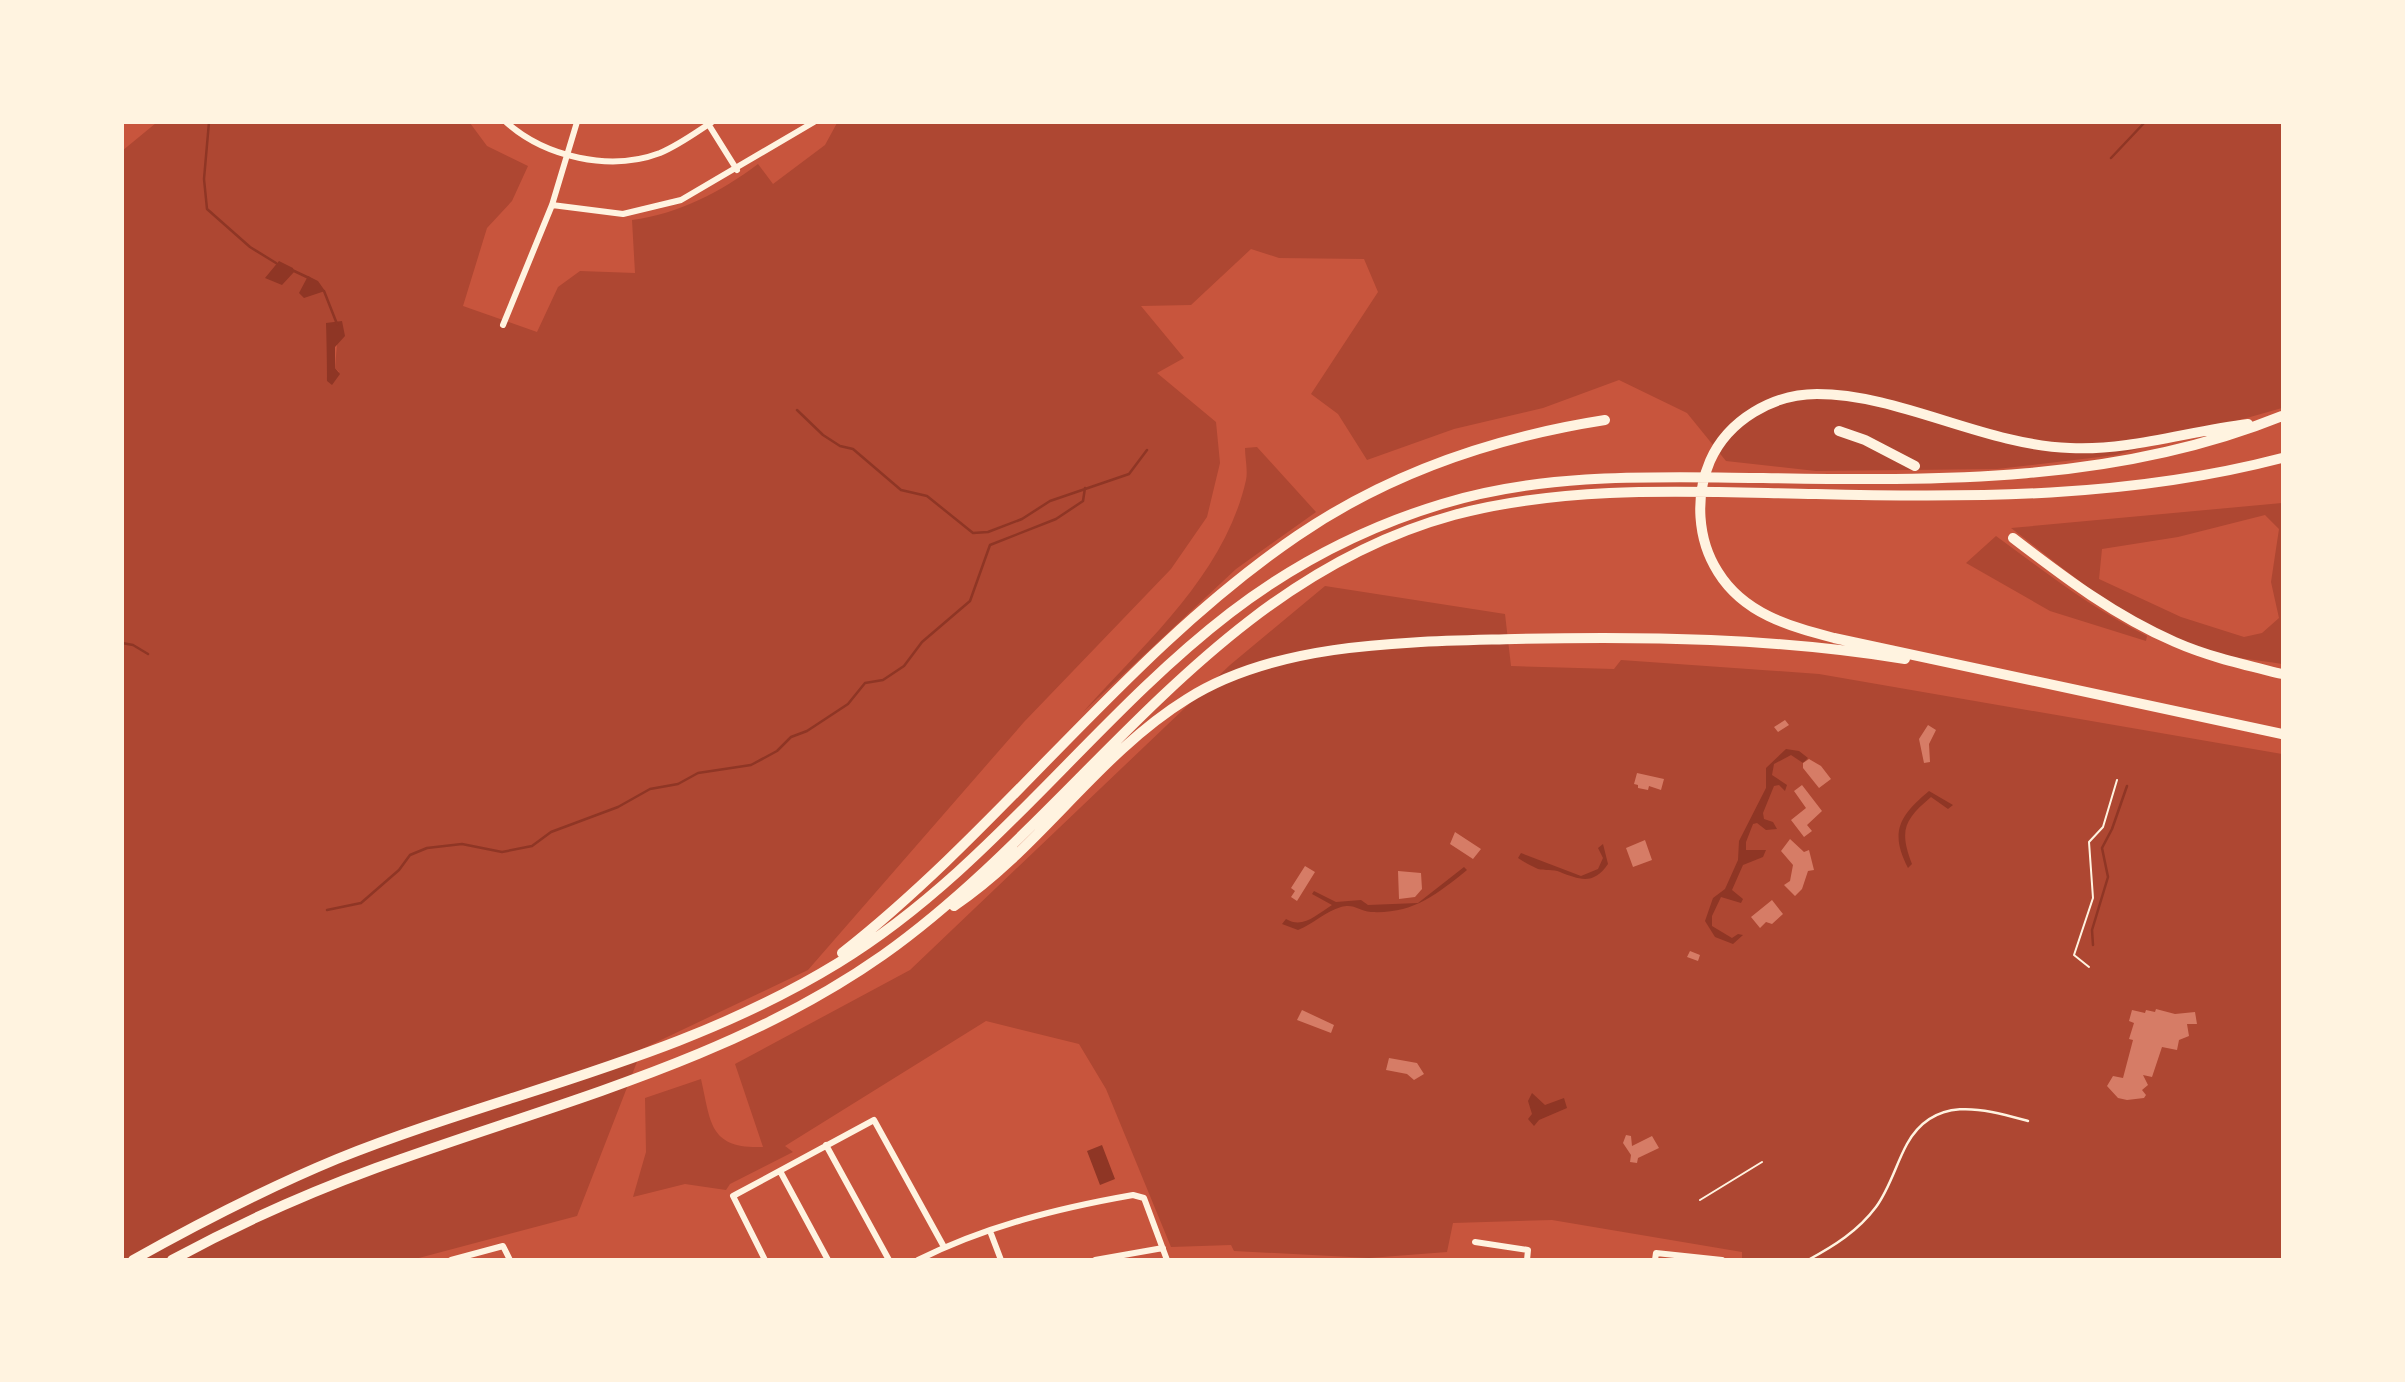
<svg xmlns="http://www.w3.org/2000/svg" width="2405" height="1382" viewBox="0 0 2405 1382" font-family="'Sofia Sans Condensed',sans-serif">
  <rect width="100%" height="100%" fill="#c8553d"/>
  <path fill="#ae4732" fill-rule="evenodd" d="M156,123H470L487,146L528,166L512,201L487,228L463,306L537,332L558,287L580,271L635,273L632,220C678,214 721,192 758,164L773,184L825,145L837,123H2282V408L2116,455L1997,469L1816,471L1726,461L1687,413L1619,380L1543,408L1454,429L1367,460L1338,414L1311,394L1378,292L1364,259L1279,258L1251,249L1191,305L1141,306L1184,358L1157,373L1216,422L1220,463L1207,517L1171,569L1024,722L808,970L642,1049L577,1216L415,1259H123L122,151ZM326,323L337,344L335,368L339,372L327,381Z
    M1257,447L1316,512L1236,569L1083,712C1145,643 1225,574 1246,480C1248,470 1245,458 1245,448Z
    M2282,503V664C2258,660 2231,658 2208,651C2134,630 2071,574 2011,528ZM2265,515L2279,529L2271,582L2279,618L2262,633L2244,637L2181,617L2099,579L2102,549L2178,537Z
    M1996,536C2045,572 2092,609 2147,636L2146,641L2050,611L1966,563Z
    M1325,586L1505,614L1511,666L1614,669L1621,660L1819,674L2282,754V1259H1742V1252L1552,1220L1453,1223L1447,1252L1369,1258L1234,1251L1231,1245L1171,1247L1106,1089L1079,1044L986,1021L785,1146L793,1152L730,1184L726,1190L685,1184L633,1197L646,1152L645,1098L701,1079C711,1123 709,1149 763,1147L735,1064L910,970L1230,665Z"/>
  <path fill="#8f3625" d="M279,261L293,268L294,272L282,285L265,278Z
    M308,276L318,281L325,291L304,298L299,293Z
    M342,321L345,336L335,347V368L340,374L332,385L327,381L326,323Z
    M1786,749L1799,751L1808,758L1803,763L1791,755L1774,764L1772,775L1787,785L1785,791L1779,785L1774,786L1763,813L1764,819L1773,822L1777,829L1766,830L1757,823L1753,824L1746,842V850H1766L1763,857L1743,865L1732,890L1743,899L1741,903L1721,897L1712,916V926L1732,938L1738,934L1743,935L1733,944L1715,937L1705,921L1713,898L1725,889L1738,860L1739,841L1766,788V768Z
    M1929,791L1953,805L1948,809L1931,797C1904,820 1899,830 1912,864L1908,868C1889,832 1900,815 1929,791Z
    M1603,844L1608,864C1594,885 1580,880 1560,872C1553,869 1545,871 1538,869C1531,866 1524,862 1518,858L1521,853L1581,876L1598,869L1603,858L1598,848Z
    M1464,867L1467,870C1436,895 1413,914 1371,912C1359,911 1354,903 1341,907C1326,911 1313,924 1298,930L1282,924L1286,919C1303,929 1316,915 1332,905L1312,894L1314,891L1336,902L1361,900L1368,905L1418,903Z
    M1532,1093L1545,1105L1564,1098L1567,1108L1539,1120L1534,1126L1528,1119L1532,1114L1528,1101Z
    M1102,1145L1115,1179L1100,1185L1087,1151Z"/>
  <g fill="none" stroke-linecap="round" stroke-linejoin="round">
    <path stroke="#8f3625" stroke-width="2.5" d="M209,122L204,179L207,209L250,247L276,263
      M2111,158L2145,122
      M292,270L309,278
      M324,291L337,324
      M797,410L823,435L840,446L853,449L901,490L927,496L973,533L988,532L1022,519L1050,501L1129,474L1147,450
      M122,643L133,645L148,654
      M327,910L361,903L399,870L410,855L427,848L462,844L502,852L532,846L551,832L618,807L650,789L678,784L698,773L751,765L777,751L791,737L807,731L848,704L865,683L883,680L904,666L922,642L970,601L990,545L1056,519L1083,501L1085,488
      M2093,945L2092,930L2108,877L2102,848L2112,829L2127,786"/>
  </g>
  <path fill="#d67c66" d="M1785,720L1789,725L1778,732L1774,727Z
    M1928,725L1936,730L1929,744L1930,762L1924,763L1919,739Z
    M1809,759L1821,766L1831,779L1819,788L1803,768V763Z
    M1637,773L1664,779L1661,790L1649,786L1648,790L1638,788V785L1634,784Z
    M1802,785L1822,811L1807,825L1812,831L1804,837L1791,820L1806,808L1794,791Z
    M1455,832L1481,849L1473,859L1450,844Z
    M1790,839L1804,852L1809,850L1814,870L1808,871L1802,889L1795,896L1784,885L1790,881L1793,865L1781,851Z
    M1645,840L1652,860L1633,867L1626,848Z
    M1305,866L1315,872L1297,901L1291,897L1295,891L1291,888Z
    M1398,871L1421,873L1422,889L1415,897L1399,899Z
    M1772,900L1783,914L1772,924L1766,922L1760,928L1751,917Z
    M1690,951L1700,955L1698,961L1687,957Z
    M2156,1009L2175,1014L2195,1012L2197,1024H2187L2189,1036L2179,1040L2177,1050L2162,1047L2152,1077L2143,1075L2148,1085L2142,1090L2146,1095L2144,1098L2127,1100L2118,1098L2107,1086L2113,1076L2123,1078L2133,1040L2129,1039L2134,1023L2129,1021L2132,1010L2145,1013L2146,1010L2155,1012Z
    M1302,1010L1334,1025L1331,1033L1297,1020Z
    M1389,1058L1417,1063L1424,1074L1414,1080L1407,1074L1386,1070Z
    M1626,1135L1631,1136L1632,1146L1652,1136L1659,1148L1638,1158L1637,1163L1630,1162L1631,1155L1623,1143Z"/>
  <g fill="none" stroke-linecap="round" stroke-linejoin="round">
    <path stroke="#fff3e0" stroke-width="2" d="M2089,967L2074,955L2093,898L2089,842L2103,827L2117,780
      M1700,1200L1762,1162"/>
    <path stroke="#fff3e0" stroke-width="2.5" d="M1808,1260C1834,1246 1858,1231 1876,1207C1890,1188 1896,1164 1907,1144C1935,1094 1984,1109 2028,1121"/>
    <path stroke="#fff3e0" stroke-width="6" d="M506,122C545,157 610,172 660,153C679,145 695,133 712,122
      M707,122L737,170
      M552,205L623,214L681,200L814,122
      M503,325L552,205L577,122
      M826,1145L889,1260
      M780,1171L828,1260
      M990,1231L1001,1260
      M1475,1242L1528,1250L1527,1260
      M451,1260L503,1246L510,1260
      M765,1260L733,1196L874,1120L944,1247
      M918,1260C986,1226 1059,1208 1133,1195L1144,1198L1167,1260
      M1095,1260L1163,1248
      M1655,1260L1656,1253L1722,1260"/>
    <path stroke="#fff3e0" stroke-width="10" d="M2248,424C2189,431 2129,451 2070,448C1984,445 1900,394 1817,394C1773,394 1728,420 1710,461C1695,496 1697,539 1718,572C1744,614 1789,626 1834,638L2282,734
      M1839,431L1865,440L1915,466
      M2013,538C2065,578 2115,616 2175,642C2209,657 2246,665 2282,674
      M954,906C1040,848 1098,754 1187,699C1278,641 1410,642 1515,639C1645,636 1777,638 1905,659
      M842,953C1004,826 1126,653 1297,536C1389,473 1496,437 1605,420
      M133,1260C199,1223 267,1188 337,1159C507,1091 678,1061 838,963C989,871 1091,720 1230,613C1294,564 1366,527 1442,504C1546,472 1656,477 1763,478C1939,481 2116,483 2282,416
      M172,1260C238,1224 305,1194 376,1168C548,1105 731,1062 883,955C1080,815 1208,582 1454,515C1571,484 1695,492 1816,494C1973,498 2129,498 2282,458"/>
  </g>
  <rect width="2405" height="1382" fill="none" stroke="#fff3e0" stroke-width="248"/>
</svg>
